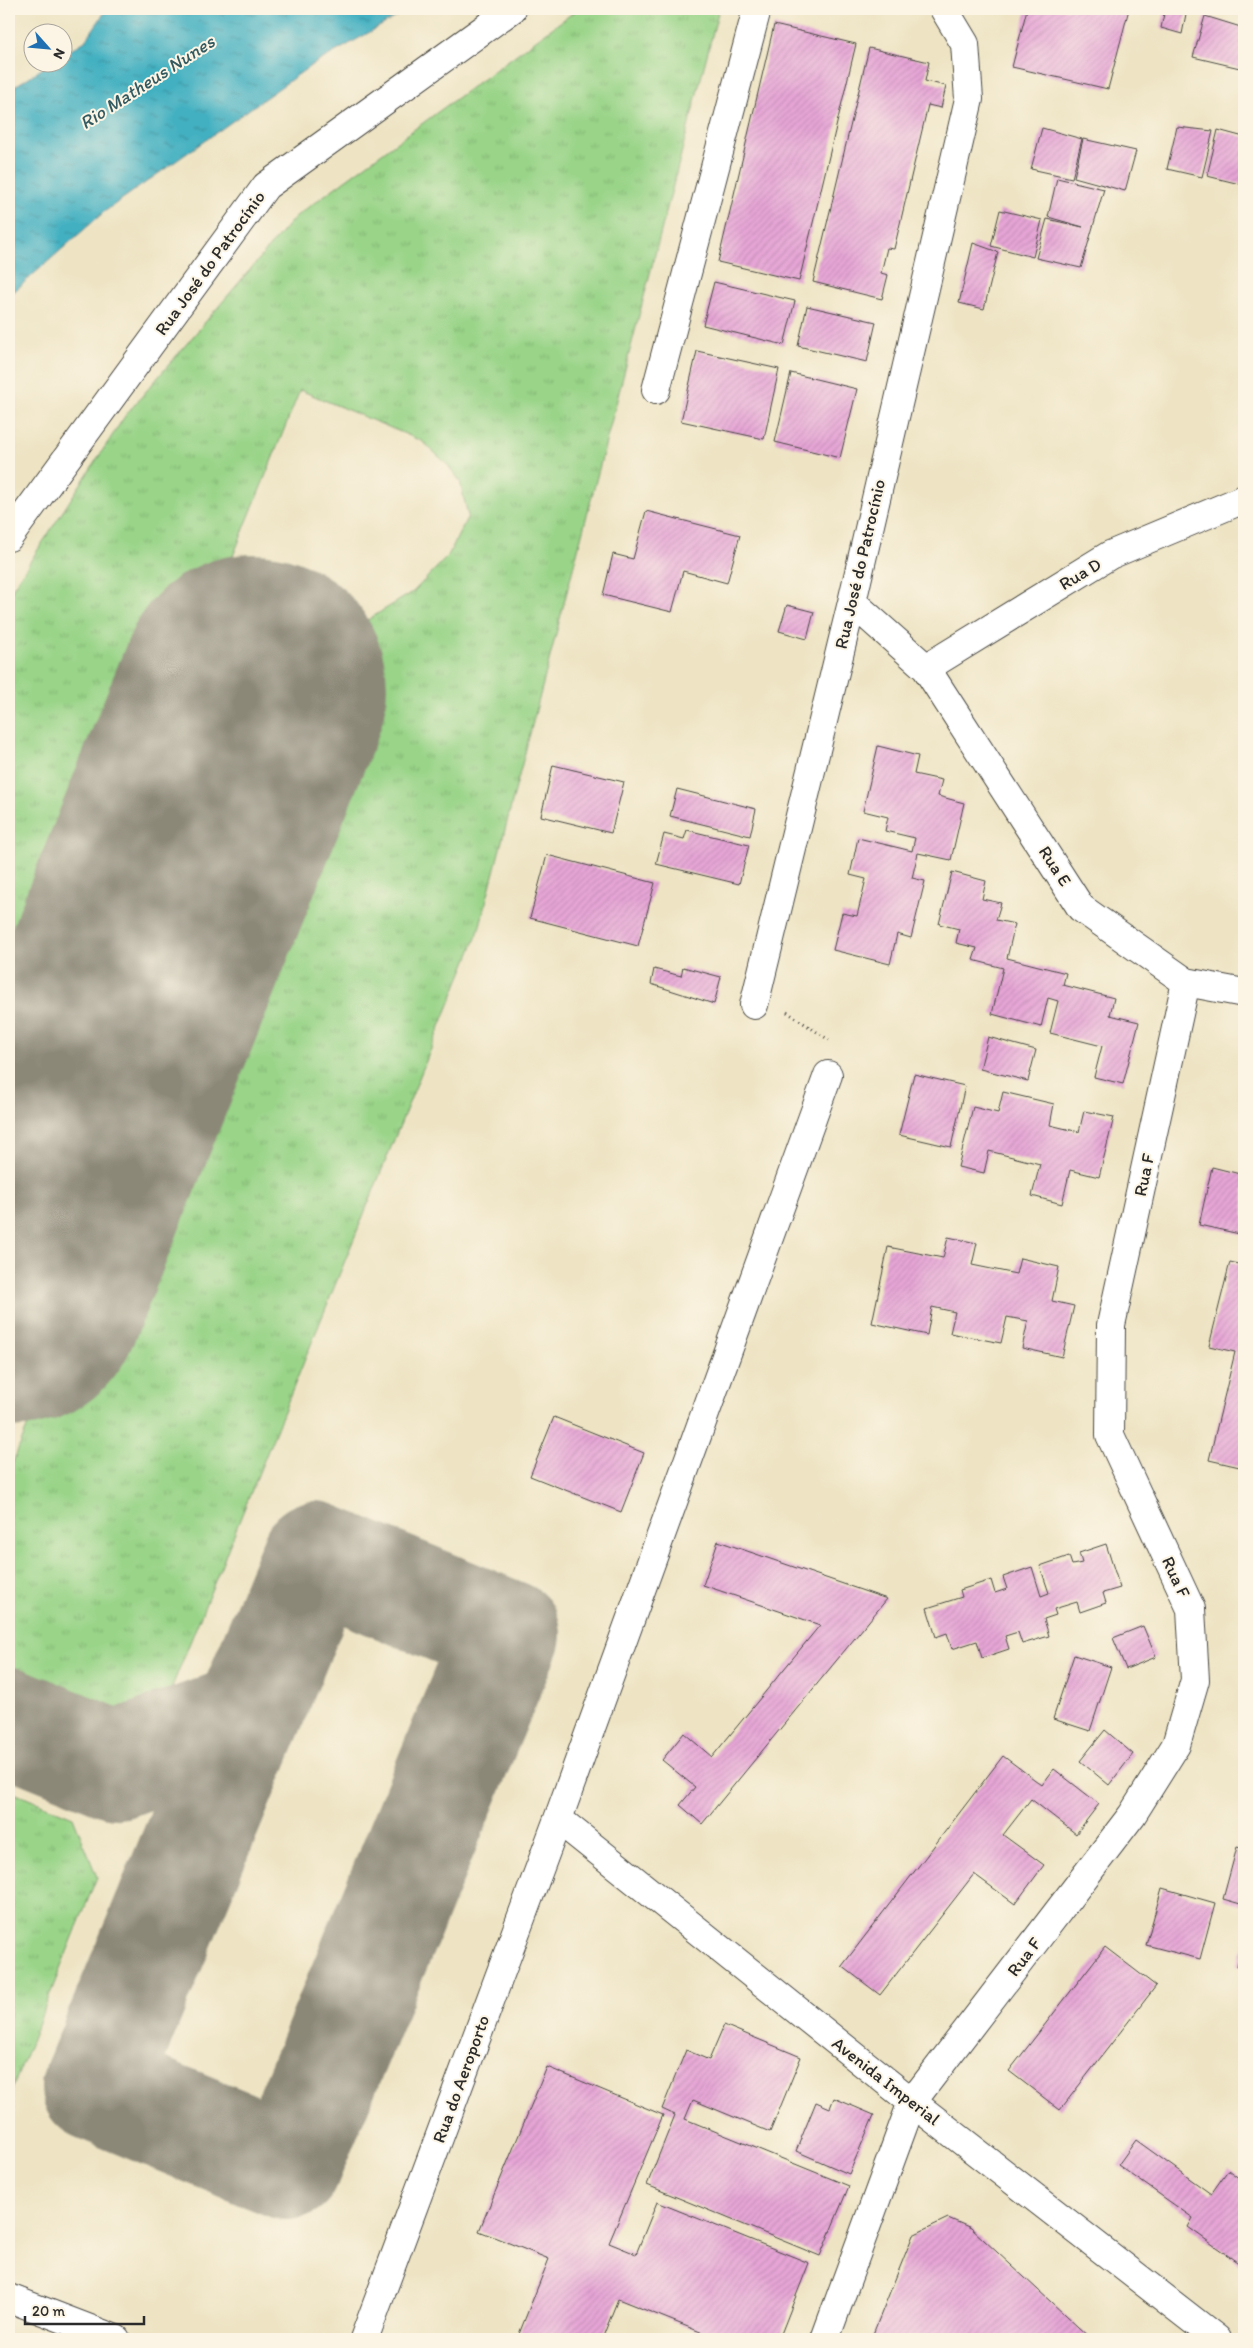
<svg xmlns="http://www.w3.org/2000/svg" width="1253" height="2348" viewBox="0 0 1253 2348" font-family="Itim,sans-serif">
  <defs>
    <pattern id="grass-tufts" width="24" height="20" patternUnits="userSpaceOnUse" patternTransform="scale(1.25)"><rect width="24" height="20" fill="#99d488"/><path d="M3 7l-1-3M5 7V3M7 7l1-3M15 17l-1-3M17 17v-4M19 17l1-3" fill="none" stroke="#84b676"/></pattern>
    <pattern id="water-ripples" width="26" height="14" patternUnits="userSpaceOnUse" patternTransform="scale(1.25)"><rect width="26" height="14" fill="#43b0c1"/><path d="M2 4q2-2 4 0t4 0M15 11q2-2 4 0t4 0" fill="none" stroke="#388f9d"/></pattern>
    <pattern id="building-hatch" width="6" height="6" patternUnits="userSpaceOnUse" patternTransform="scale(1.25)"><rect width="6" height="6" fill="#e6a5d6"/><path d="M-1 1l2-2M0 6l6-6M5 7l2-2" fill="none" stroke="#c58eb8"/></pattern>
  </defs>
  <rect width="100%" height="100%" fill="#fcf5e5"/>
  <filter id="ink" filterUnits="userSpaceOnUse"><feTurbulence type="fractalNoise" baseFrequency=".02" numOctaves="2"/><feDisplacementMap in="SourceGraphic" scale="10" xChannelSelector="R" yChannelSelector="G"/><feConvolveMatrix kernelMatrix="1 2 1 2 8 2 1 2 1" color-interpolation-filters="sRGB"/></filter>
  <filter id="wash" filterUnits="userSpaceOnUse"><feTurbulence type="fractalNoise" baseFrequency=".0096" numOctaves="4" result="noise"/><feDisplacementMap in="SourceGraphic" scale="20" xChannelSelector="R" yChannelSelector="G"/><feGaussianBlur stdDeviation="1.12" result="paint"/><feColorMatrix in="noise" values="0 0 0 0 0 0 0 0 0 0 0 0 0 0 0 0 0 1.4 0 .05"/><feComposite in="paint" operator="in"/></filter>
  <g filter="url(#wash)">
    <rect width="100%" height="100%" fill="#eee4c4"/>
    <path fill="url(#grass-tufts)" stroke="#62805a" d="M578,9H719L478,933L161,1714L108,1737L9,1694V1472L351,630L413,592L448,556L468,516L460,481L447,464L422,441L300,390L9,1112V594L125,416L295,217Z
      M9,1791L73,1817L97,1877L9,2097Z"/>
    <path fill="url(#water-ripples)" stroke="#376e76" d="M107,9H410L309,67L104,212L9,296V90L51,63L62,62L63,55L85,41Z"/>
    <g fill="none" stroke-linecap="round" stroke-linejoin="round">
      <path stroke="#8c8878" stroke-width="108" d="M315,1555L507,1634L287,2166L95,2087Z
        M9,1721L117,1765L248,1717"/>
      <path stroke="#8c8878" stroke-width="268" d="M9,1294L253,688"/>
    </g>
    <g id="blocks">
      <path fill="url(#building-hatch)" d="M1027,9H1129L1108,89L1012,67Z
        M1165,9H1187L1182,34L1161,28Z
        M1205,16L1244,28V69L1193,57Z
        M774,25L856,44L799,281L718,262Z
        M869,48L929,62L925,81L946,86L941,108L928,105L894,249L887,248L881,273L888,275L882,299L813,282Z
        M1177,127L1213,131L1202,177L1167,169Z
        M1042,128L1082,139L1072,178L1031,169Z
        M1218,130L1244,137V185L1207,176Z
        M1083,139L1136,151L1125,191L1074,177Z
        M1057,178L1104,189L1081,268L1036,258L1047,219L1083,227L1048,217Z
        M1000,210L1042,220L1033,257L991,246Z
        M973,243L998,252L984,309L959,303Z
        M714,282L795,301L784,345L703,325Z
        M807,306L876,322L867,362L798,346Z
        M697,351L779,369L764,439L681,421Z
        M791,373L857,389L840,458L775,442Z
        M646,511L740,535L727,583L683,571L672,612L603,595L613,554L633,559Z
        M787,605L814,612L807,639L779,631Z
        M878,746L918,756L914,774L942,780L938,796L964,803L951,860L918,853L912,878L925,881L911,938L897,934L890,964L833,950L842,913L857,916L866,879L850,875L858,838L912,851L915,838L885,831L888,817L863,811Z
        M553,765L624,782L611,833L541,816Z
        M677,789L756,809L750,836L670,816Z
        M687,830L749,845L739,884L656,864L664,834L684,839Z
        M547,855L655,883L638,946L530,918Z
        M952,872L986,881L982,899L1001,903L996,920L1015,924L1007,958L1066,973L1063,985L1114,998L1110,1015L1139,1022L1123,1084L1094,1077L1102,1046L1050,1033L1058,1001L1048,998L1041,1027L992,1014L1003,968L973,960L977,948L956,943L959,929L939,924Z
        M683,967L721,977L714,1004L651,984L654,969L681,976Z
        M988,1037L1036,1050L1028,1081L980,1069Z
        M914,1074L965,1086L951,1147L899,1135Z
        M1003,1092L1054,1104L1050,1125L1079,1132L1084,1111L1114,1117L1099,1177L1070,1170L1062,1204L1032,1196L1040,1164L989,1151L984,1173L958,1167L973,1107L998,1113Z
        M1212,1167L1244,1175V1235L1199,1225Z
        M948,1237L977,1243L972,1265L1016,1274L1020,1258L1059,1267L1052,1301L1074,1306L1062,1357L1022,1348L1028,1321L1007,1317L1001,1343L950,1333L955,1312L932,1307L927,1335L872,1323L888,1247L943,1258Z
        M1230,1262L1244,1265V1468L1209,1460L1235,1352L1209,1346Z
        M554,1417L644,1453L621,1512L530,1476Z
        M718,1541L887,1599L702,1824L680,1805L695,1787L662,1760L684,1733L712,1757L820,1625L703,1585Z
        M1106,1544L1120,1588L1103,1593L1106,1603L1080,1612L1077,1602L1054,1609L1056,1615L1044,1619L1049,1636L1022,1644L1018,1632L1005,1636L1009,1649L982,1658L977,1641L952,1649L947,1633L936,1637L927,1608L962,1597L960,1590L991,1580L995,1593L1007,1589L1003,1577L1032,1567L1041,1596L1049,1593L1040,1566L1069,1556L1072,1565L1082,1563L1079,1553Z
        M1143,1626L1156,1657L1126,1669L1113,1638Z
        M1074,1655L1111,1667L1090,1731L1053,1719Z
        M1105,1730L1133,1754L1109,1785L1080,1761Z
        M1003,1756L1042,1785L1054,1769L1099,1804L1076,1834L1031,1799L1003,1835L1044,1865L1015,1904L974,1874L880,1995L842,1966Z
        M1237,1847L1244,1849V1905L1223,1899Z
        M1162,1888L1215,1903L1200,1959L1146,1945Z
        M1244,1942V1967L1237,1966Z
        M1105,1947L1156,1986L1060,2110L1009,2071Z
        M724,2025L801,2057L770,2132L693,2100L685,2119L849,2186L820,2256L647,2185L675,2115L662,2109L686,2050L709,2060Z
        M547,2067L663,2115L609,2243L636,2254L657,2202L809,2263L779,2339H718L618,2299L602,2339H517L549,2259L479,2231Z
        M834,2098L874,2115L849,2174L796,2151L816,2102L830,2108Z
        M1136,2140L1211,2194L1228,2170L1244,2182V2267L1188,2227L1193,2218L1118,2165Z
        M948,2218L971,2228L1091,2339H871L913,2235Z"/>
    </g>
  </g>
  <g filter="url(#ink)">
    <use href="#blocks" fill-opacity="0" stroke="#484742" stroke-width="1"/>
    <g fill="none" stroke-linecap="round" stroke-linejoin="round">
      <g stroke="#484742" stroke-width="30">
        <path id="minor" d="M656,390L757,9
          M9,537L266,186L512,9
          M852,602L926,668L1081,908L1186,982L1244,993
          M926,668L1110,555L1244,499
          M754,1005L852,602L969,99L965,44L944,9
          M558,1819L912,2102L1217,2339
          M9,2298L116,2339
          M364,2339L558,1819L828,1075
          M825,2339L912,2102L1132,1815L1176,1745L1195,1680L1191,1609L1110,1435L1111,1325L1186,982"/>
      </g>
      <path stroke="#484742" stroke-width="3" stroke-dasharray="1 4" stroke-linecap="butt" d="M787,1012L829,1040"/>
      <use href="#minor" stroke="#fff" stroke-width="28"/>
    </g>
  </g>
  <g text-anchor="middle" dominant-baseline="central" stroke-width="4" stroke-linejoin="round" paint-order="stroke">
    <g font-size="18" fill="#2b2b2b" stroke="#fcf5e5">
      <text transform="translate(210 263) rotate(-54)">Rua José do Patrocínio</text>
      <text transform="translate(860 564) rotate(-77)">Rua José do Patrocínio</text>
      <text transform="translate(1080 574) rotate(-31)">Rua D</text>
      <text transform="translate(1055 866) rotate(57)">Rua E</text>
      <text transform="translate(1144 1175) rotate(-78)">Rua F</text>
      <text transform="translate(1176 1577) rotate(65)">Rua F</text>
      <text transform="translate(1024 1957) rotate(-53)">Rua F</text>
      <text transform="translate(461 2079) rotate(-70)">Rua do Aeroporto</text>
      <text transform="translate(886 2081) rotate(38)">Avenida Imperial</text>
    </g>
    <g font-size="19" font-style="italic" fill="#335a60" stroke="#fcf5e5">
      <text transform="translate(147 82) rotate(-33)">Rio Matheus Nunes</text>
    </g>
  </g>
  <rect width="1253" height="2348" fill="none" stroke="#fcf5e5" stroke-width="30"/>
  <g transform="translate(48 48) rotate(117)"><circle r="24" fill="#fcf5e5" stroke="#a8a49b"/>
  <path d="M0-4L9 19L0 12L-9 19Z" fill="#1f6fb2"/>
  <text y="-8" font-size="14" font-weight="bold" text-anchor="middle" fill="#2b2b2b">N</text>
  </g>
  <path d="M25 2316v8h119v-8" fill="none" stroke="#2b2b2b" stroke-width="2.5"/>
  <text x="32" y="2316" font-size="15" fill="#2b2b2b" stroke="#fcf5e5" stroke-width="4" paint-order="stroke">20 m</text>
</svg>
